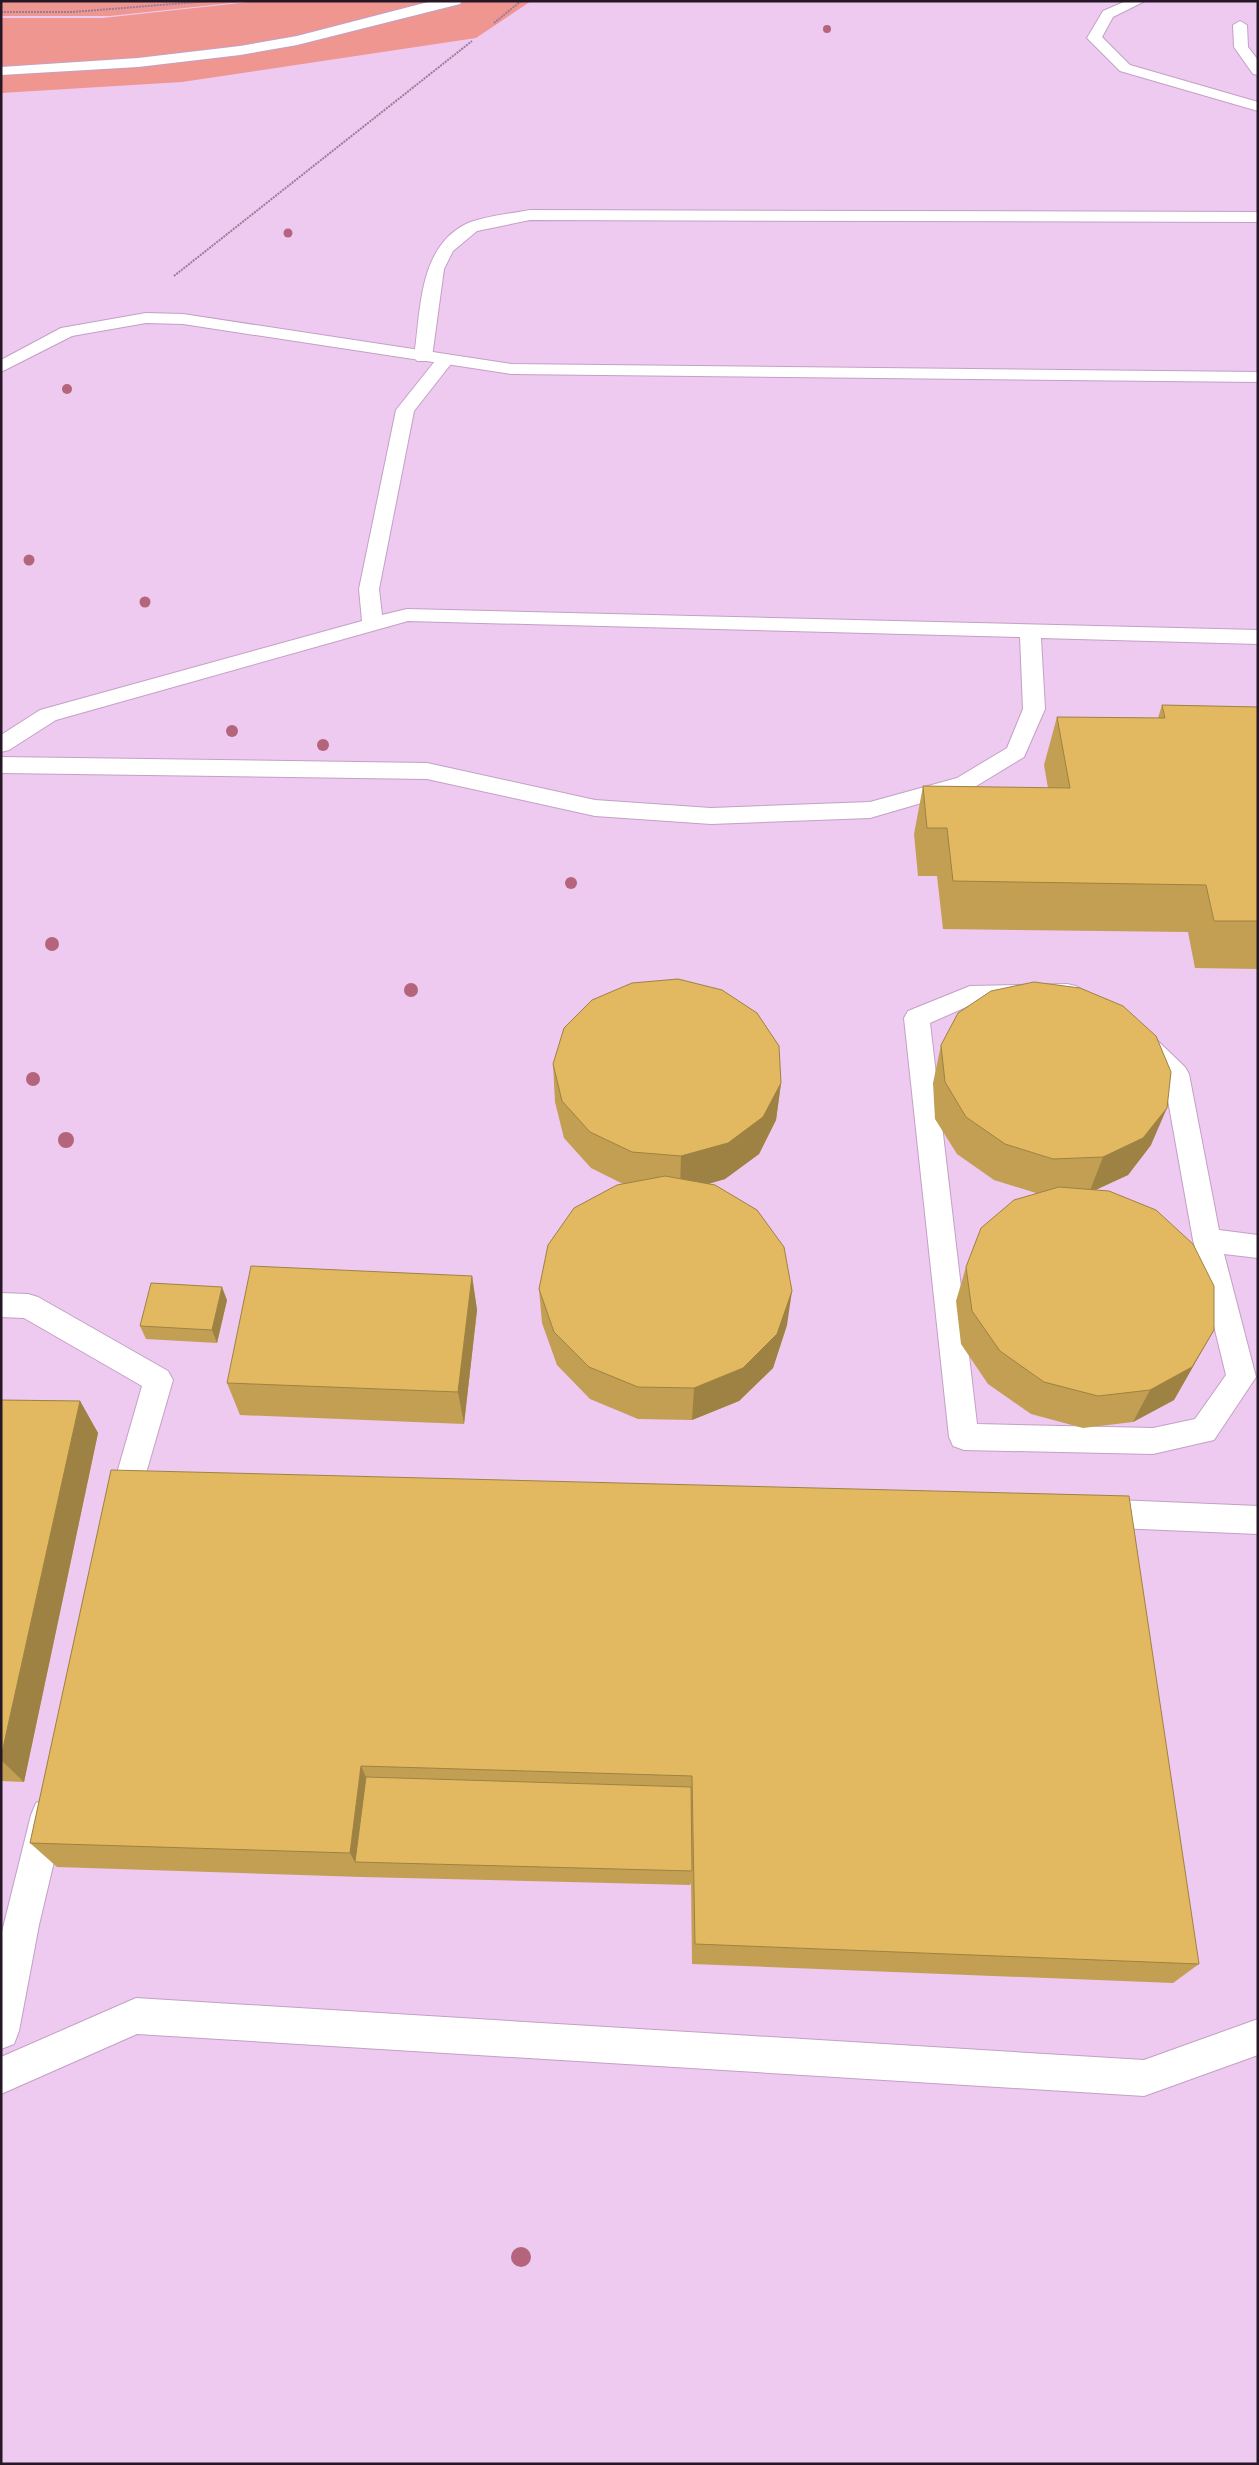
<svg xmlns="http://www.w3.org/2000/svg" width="1259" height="2465" viewBox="0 0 1259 2465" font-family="'Varela Round',sans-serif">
  <rect width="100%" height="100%" fill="#eec9f0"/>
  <path fill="#f09690" d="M1,1H250L110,16H1Z
    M259,1H531L476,38L182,82L1,93V18H103Z"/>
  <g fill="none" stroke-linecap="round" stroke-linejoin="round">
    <g stroke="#c3a0c5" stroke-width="2">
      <path id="lane" d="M432,1H462L460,4L297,45L240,55L138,67L1,75V67L138,58L240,46L297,36Z
        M1126,1H1145L1113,17L1102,37L1130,65L1258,102V111L1120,71L1087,38L1103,11Z
        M1240,21L1247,25L1248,47L1258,60V75L1253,74L1234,47L1233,25Z
        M530,210L1258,212V222L530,220L477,231L453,251L444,269L432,357L429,361H417L414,357C421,311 418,248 466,224C480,217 514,213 530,210Z
        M445,355L451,356L454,360L414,411L379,589L382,615L407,609L1258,630V644L1041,638L1045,709L1024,757L973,788L870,818L711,824L595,816L427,779L1,773V757L427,763L595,800L711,808L870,802L957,778L1007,748L1023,709L1020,637L408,621L56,720L9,750L1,752V735L40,710L362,621L359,589L396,410L439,356Z
        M1067,984L1076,986L1137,1021L1185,1067L1189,1074L1219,1230L1258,1235V1258L1224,1254L1256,1377L1214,1440L1153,1454L964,1450L953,1446L949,1437L904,1018L908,1011L970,986ZM1063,1002L1119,1035L1164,1078L1193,1240L1226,1375L1195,1419L1153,1428L977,1424L930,1023L973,1004Z
        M1,1293L28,1294L38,1297L168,1371L173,1380L133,1518L122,1522L111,1518L107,1508L142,1386L24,1318L1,1317Z
        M1094,1499L1258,1506V1534L1094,1527L1083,1523L1079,1513L1083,1503Z
        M48,1798L60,1803L65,1815L39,1925L19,2031L14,2044L1,2049V1936L31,1815L36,1803Z
        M136,1998L1144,2060L1258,2019V2055L1144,2096L137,2034L1,2094V2057Z"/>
    </g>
    <g stroke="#c3a0c5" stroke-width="2">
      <path id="street" d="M146,313L183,314L511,364L1258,372V382L511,374L183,324L146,323L72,336L1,372V360L61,328Z"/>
    </g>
    <path stroke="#987d99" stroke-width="2" stroke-dasharray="2 1" stroke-linecap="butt" d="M1,12H73L210,1
      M494,23L521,1
      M174,276L472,41"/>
    <use href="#lane" fill="#fff" fill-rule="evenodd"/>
    <use href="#street" fill="#fff" fill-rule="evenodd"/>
  </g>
  <g fill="#b4657b">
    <circle cx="827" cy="29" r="4"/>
    <circle cx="288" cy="233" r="4.5"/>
    <circle cx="67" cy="389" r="5"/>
    <circle cx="29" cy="560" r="5.5"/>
    <circle cx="145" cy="602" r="5.5"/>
    <circle cx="232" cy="731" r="6"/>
    <circle cx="323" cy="745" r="6"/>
    <circle cx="571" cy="883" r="6"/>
    <circle cx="52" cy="944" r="7"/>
    <circle cx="411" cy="990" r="7"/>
    <circle cx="33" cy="1079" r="7"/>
    <circle cx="66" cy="1140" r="8"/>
    <circle cx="521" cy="2257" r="10"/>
  </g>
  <path fill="#c29f53" d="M1162,705L1258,707V969L1195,968L1188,932L943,929L937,876H918L914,834L923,786L1048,788L1044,765L1057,717L1158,718Z
    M941,1045L1151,1145L1128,1175L1095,1190L1195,1363L1174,1400L1133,1422L1083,1428L1031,1414L988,1384L961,1344L956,1301L966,1267L1036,1193L994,1180L957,1154L935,1119L933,1083Z
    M553,1064L781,1083L776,1120L759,1154L725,1179L708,1184L787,1325L773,1368L739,1401L692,1420L638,1419L590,1399L557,1365L542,1323L539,1289L623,1184L591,1168L564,1138L555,1102Z
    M472,1276L477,1310L464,1424L240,1415L227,1383Z
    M227,1300L217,1343L146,1339L140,1326Z
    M1,1400L80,1401L98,1433L24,1782L1,1781Z
    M111,1470L1199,1964L1173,1983L692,1964L691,1883L690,1885L362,1877L57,1867L30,1843Z"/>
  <path fill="#9e8243" d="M781,1083L776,1120L759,1154L725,1179L680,1192L681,1156Z
    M1167,1108L1151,1145L1128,1175L1089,1193L1103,1157Z
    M472,1276L477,1310L464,1424L458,1392Z
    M222,1287L227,1300L217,1343L212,1330Z
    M792,1291L787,1325L773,1368L739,1401L692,1420L694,1388Z
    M1214,1330L1174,1400L1133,1422L1150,1390Z
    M80,1401L98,1433L24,1782L1,1760V1757Z
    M361,1766L373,1793L355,1862L350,1853Z"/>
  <path fill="#e2b960" stroke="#9e8243" d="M1162,705L1258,707V921H1214L1206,885L953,881L947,828H927L923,786L1070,788L1057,717L1165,718Z
    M678,979L722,990L757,1013L779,1046L781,1083L763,1117L728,1143L681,1156L632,1152L590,1132L562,1101L553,1064L564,1028L592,1000L632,983Z
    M1034,982L1080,988L1123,1006L1156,1036L1171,1072L1167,1108L1143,1138L1103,1157L1053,1159L1005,1144L966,1117L945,1082L941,1045L958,1013L991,991Z
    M665,1176L715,1185L757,1210L784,1247L792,1291L777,1334L743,1368L694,1388L638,1387L589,1367L554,1332L539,1289L548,1245L574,1208L617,1185Z
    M1059,1187L1109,1191L1156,1210L1193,1244L1214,1286V1330L1192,1367L1150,1390L1098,1396L1044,1382L1000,1351L972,1311L966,1267L981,1228L1014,1200Z
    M251,1266L472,1276L458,1392L227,1383Z
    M151,1283L222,1287L212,1330L140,1326Z
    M1,1400L80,1401L1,1757Z
    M111,1470L1129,1496L1199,1964L695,1944L692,1776L361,1766L350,1853L30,1843Z
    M366,1777L691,1787L692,1871L355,1862Z"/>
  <rect width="1259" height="2465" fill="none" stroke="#251725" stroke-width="5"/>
</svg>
